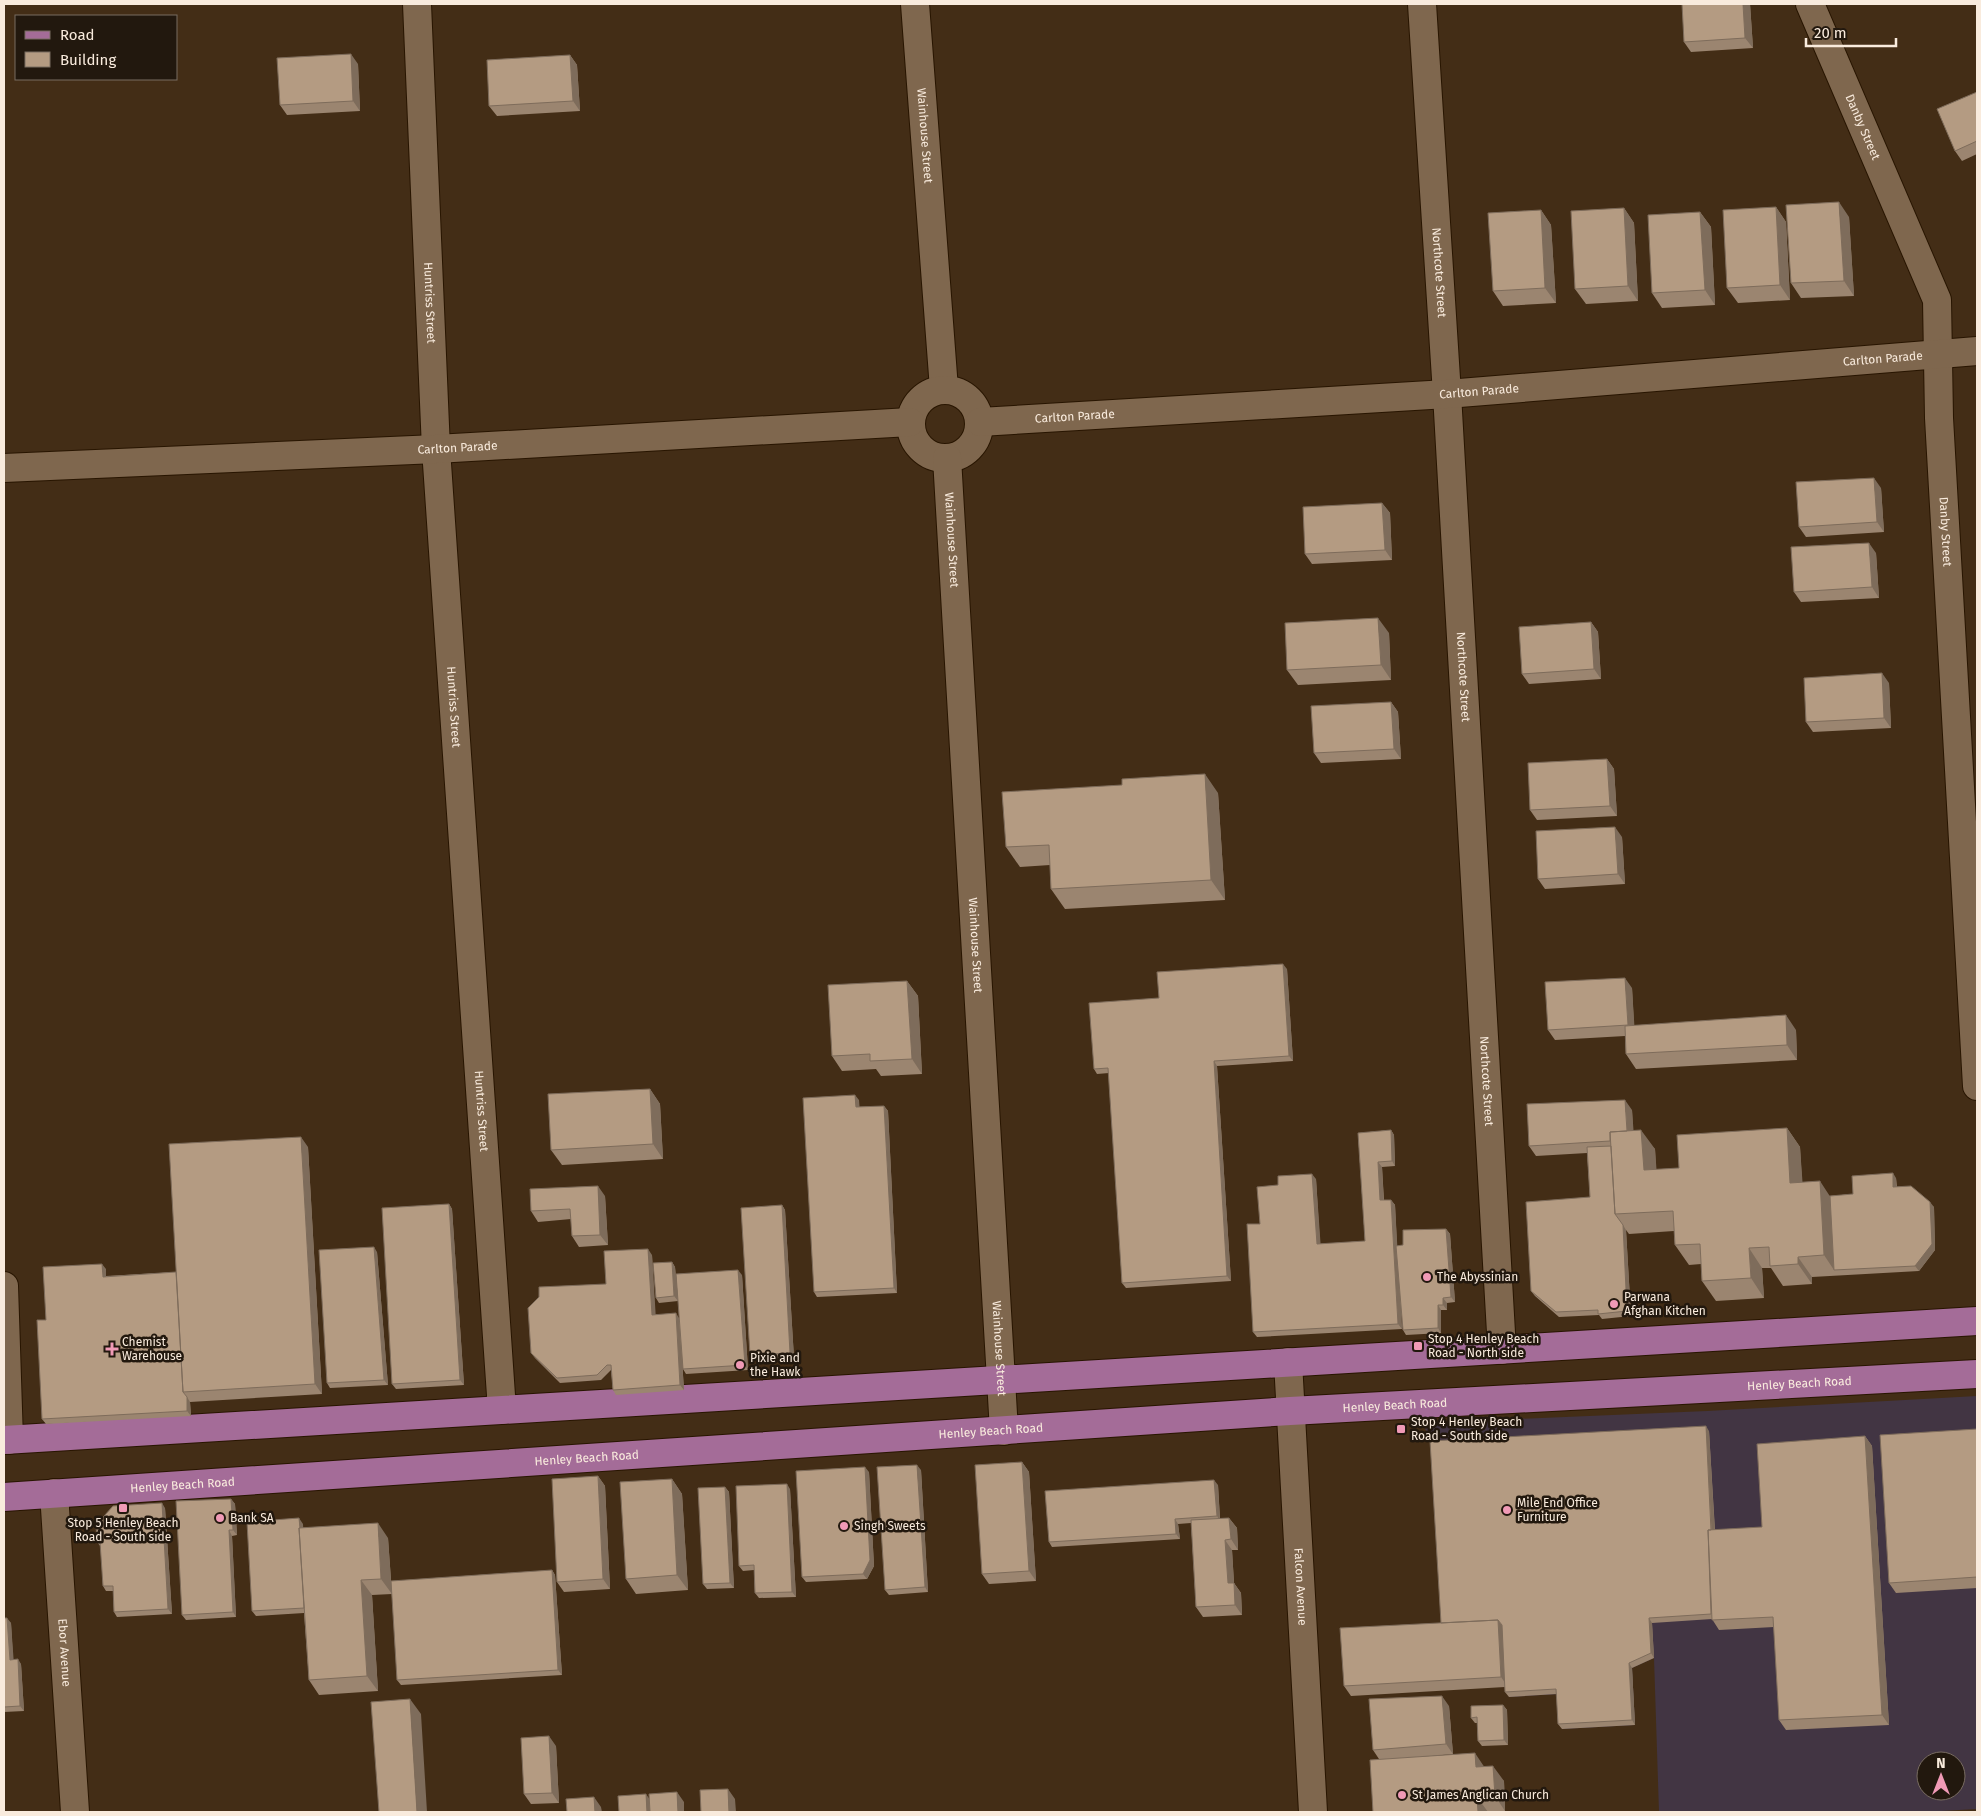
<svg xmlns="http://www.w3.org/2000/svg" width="1981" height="1816" viewBox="0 0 1981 1816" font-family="'Fira Sans',sans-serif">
  <rect width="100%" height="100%" fill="#432d16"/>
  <path fill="#423543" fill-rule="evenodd" d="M1977,1396V1809L1924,1812H1659L1654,1658L1632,1668L1635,1725L1562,1729L1560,1694L1509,1697L1434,1446L1422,1423L1707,1411ZM1926,1761H1956V1791H1926Z"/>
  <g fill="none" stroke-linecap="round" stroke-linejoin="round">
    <g stroke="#281500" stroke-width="30">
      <g id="minor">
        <path id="s1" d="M417,4L436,449L502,1410"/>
        <path id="s2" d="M915,4L944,389"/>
        <path id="s3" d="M1422,4L1447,394L1502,1350"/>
        <path id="s4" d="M1810,4L1937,300L1939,418L1977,1086"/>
        <circle cx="945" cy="424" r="34"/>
        <path id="s5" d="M980,422L1447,394L1977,351"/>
        <path id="s6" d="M947,458L1004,1431"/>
        <path id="s7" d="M4,468L436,449L910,422"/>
        <path d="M4,1286L9,1440"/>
        <path id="s8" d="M1288,1362L1313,1812"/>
        <path id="s9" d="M54,1493L75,1812"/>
      </g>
    </g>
    <g stroke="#281500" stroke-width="30">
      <g id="major">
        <path d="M4,1440L1977,1321"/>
        <path id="s10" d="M4,1497L1290,1411L1977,1374"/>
      </g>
    </g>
    <use href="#minor" stroke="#7f674e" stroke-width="28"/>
    <use href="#major" stroke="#a46c98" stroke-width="28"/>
  </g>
  <path fill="#9b8570" d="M1750,4L1753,48L1691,52L1684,42Z
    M570,55L577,65L580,111L497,116L489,106Z
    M358,64L360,111L287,115L280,105Z
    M1977,92V154L1962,161L1955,151Z
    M1776,207L1786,222L1790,300L1738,303L1727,288Z
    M1624,208L1634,223L1638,301L1586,304L1575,289Z
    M1541,210L1551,225L1556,303L1503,306L1493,291Z
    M1700,212L1711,227L1715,305L1662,308L1652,293Z
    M1849,217L1854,296L1801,298L1791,283Z
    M1881,488L1884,532L1806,537L1799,527Z
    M1382,503L1390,513L1392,560L1312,564L1305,554Z
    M1876,553L1879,598L1801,602L1794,592Z
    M1591,622L1598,632L1601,679L1529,684L1522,674Z
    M1389,633L1391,680L1298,685L1287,670Z
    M1889,683L1891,728L1813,732L1806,722Z
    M1391,702L1398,712L1401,759L1321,763L1314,753Z
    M1607,759L1614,769L1617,816L1537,820L1530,810Z
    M1122,785L1218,793L1225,900L1065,909L1051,889L1050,865L1020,867L1006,847Z
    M1622,837L1625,884L1545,889L1538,879Z
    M1287,969L1293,1061L1217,1066L1231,1281L1126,1288L1122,1283L1109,1073L1097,1074L1094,1069L1159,998Z
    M907,981L918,996L922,1074L881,1076L876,1069L842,1071L832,1056Z
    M1632,988L1634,1025L1796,1030L1797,1060L1636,1069L1626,1054L1625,1036L1555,1040L1548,1030Z
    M650,1089L660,1104L663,1159L562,1165L551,1150Z
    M859,1100V1107L884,1106L888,1111L897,1293L817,1297L814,1292Z
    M1632,1110L1633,1130L1655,1149L1656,1170L1679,1168L1787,1128L1800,1147L1802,1182L1830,1196L1853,1194L1896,1178L1897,1187L1934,1207L1935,1250L1919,1271L1812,1277V1284L1783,1286L1771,1268H1762L1764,1298L1716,1301L1702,1281L1701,1264L1689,1265L1675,1245L1674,1231L1629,1234L1626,1230L1631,1316L1602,1319L1599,1315L1559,1317L1535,1296L1531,1291L1590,1197L1587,1153L1536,1156L1529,1146Z
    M1391,1130L1394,1135L1395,1166L1382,1167L1384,1200H1391L1395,1205L1397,1246L1403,1245L1446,1229L1450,1234L1455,1302L1447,1303V1310H1441V1333L1406,1335L1403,1330L1400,1303L1402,1329L1257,1337L1253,1332L1260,1224L1278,1185L1316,1179L1320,1244L1365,1241L1358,1133Z
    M308,1147L322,1394L190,1402L191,1416L46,1424L42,1419L46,1320L106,1269V1276L176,1272Z
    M605,1196L608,1245L579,1247L572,1236L571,1219L538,1222L531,1211Z
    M449,1204L452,1209L464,1385L396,1389L392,1384Z
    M782,1205L785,1210L794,1358L753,1360L750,1355Z
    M377,1252L388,1385L330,1388L327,1383Z
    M652,1255L655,1314L679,1318L742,1275L748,1370L686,1374L683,1369L680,1328L684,1390L616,1395L613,1390L611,1370L601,1380L560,1383L535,1358L531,1353L606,1284Z
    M672,1262L675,1267L678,1301L659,1303L656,1298Z
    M1977,1429V1588L1896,1593L1889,1583Z
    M1709,1431L1715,1530L1762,1527L1865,1436L1872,1446L1889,1725L1786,1730L1779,1720L1774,1627L1719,1630L1712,1619L1652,1623L1654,1658L1632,1668L1635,1725L1562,1729L1558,1724L1557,1694L1509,1697L1505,1692V1687L1351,1696L1344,1686L1441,1623Z
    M1022,1462L1029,1472L1036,1581L989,1584L982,1574Z
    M921,1470L928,1592L889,1595L885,1590Z
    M869,1472L874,1566L867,1579L806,1582L802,1577Z
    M598,1476L605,1486L610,1589L564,1592L557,1582Z
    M672,1479L682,1494L688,1590L636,1594L626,1579Z
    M1218,1485L1220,1518H1229L1237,1528L1238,1550H1232L1234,1583L1241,1593L1242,1615L1203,1617L1196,1607L1191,1523L1178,1524L1180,1539L1052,1547L1049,1542Z
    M725,1487L729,1492L734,1588L707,1589L703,1584Z
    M790,1489L796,1597L759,1598L755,1593L754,1570L743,1571L739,1566Z
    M231,1499L235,1504L237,1535L232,1536L236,1617L186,1620L182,1615Z
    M165,1508L172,1614L117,1617L114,1612L113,1591H106L103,1586L101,1547L97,1542Z
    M303,1524V1528L388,1538L392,1594L372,1595L378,1691L319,1695L309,1680L304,1613L256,1616L252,1611Z
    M552,1570L555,1575L562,1675L401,1685L397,1680Z
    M4,1618L11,1623L13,1659L21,1664L24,1711L4,1712Z
    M1503,1705L1507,1710L1508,1745L1482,1746L1478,1741L1477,1723H1475L1471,1718Z
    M1449,1706L1453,1754L1421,1757L1484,1766L1504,1781L1505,1811L1491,1812H1373L1379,1759L1373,1750Z
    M556,1746L559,1803L531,1804L524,1794Z"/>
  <path fill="#7e6c5b" d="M1743,4H1750L1753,48L1745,38Z
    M351,54L358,64L360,111L353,101Z
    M570,55L577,65L580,111L573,101Z
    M1839,202L1849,217L1854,296L1844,281Z
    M1776,207L1786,222L1790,300L1780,285Z
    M1624,208L1634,223L1638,301L1628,286Z
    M1541,210L1551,225L1556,303L1545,288Z
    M1700,212L1711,227L1715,305L1705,290Z
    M1874,478L1881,488L1884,532L1877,522Z
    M1382,503L1390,513L1392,560L1385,550Z
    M1869,543L1876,553L1879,598L1872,587Z
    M1378,618L1389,633L1391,680L1381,665Z
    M1591,622L1598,632L1601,679L1594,669Z
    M1882,673L1889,683L1891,728L1884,718Z
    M1391,702L1398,712L1401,759L1394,749Z
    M1607,759L1614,769L1617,816L1610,806Z
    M1205,774L1218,793L1225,900L1211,880Z
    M1615,827L1622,837L1625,884L1618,874Z
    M1283,964L1287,969L1293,1061L1289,1056Z
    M1625,978L1632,988L1635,1035L1628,1025Z
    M907,981L918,996L922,1074L912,1059Z
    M1786,1015L1796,1030L1797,1060L1787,1045Z
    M1214,1061L1217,1066L1231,1281L1227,1276Z
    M650,1089L660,1104L663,1159L653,1144Z
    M855,1095L859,1100L860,1112L856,1107Z
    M1625,1100L1632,1110L1635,1150L1628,1140Z
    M884,1106L888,1111L897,1293L894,1288Z
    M1787,1128L1800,1147L1804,1203L1790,1183Z
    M1391,1130L1394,1135L1395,1166L1392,1161Z
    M1641,1130L1655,1149L1658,1190L1644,1170Z
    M301,1137L308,1147L322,1394L315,1384Z
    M1378,1162L1382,1167L1384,1205L1380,1200Z
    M1893,1173L1896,1178L1897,1192L1893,1187Z
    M1312,1174L1316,1179L1321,1250L1317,1244Z
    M1820,1181L1833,1201L1834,1270L1824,1255Z
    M598,1186L605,1196L608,1245L600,1235Z
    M1391,1200L1395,1205L1402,1329L1398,1324Z
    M1930,1202L1934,1207L1935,1250L1919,1271L1915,1266Z
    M449,1204L452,1209L464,1385L460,1380Z
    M782,1205L785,1210L794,1358L790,1353Z
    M1623,1225L1626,1230L1631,1316L1627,1311Z
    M1446,1229L1450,1234L1455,1302L1451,1297Z
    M374,1247L377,1252L388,1385L384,1380Z
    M1749,1248L1762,1268L1764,1298L1751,1278Z
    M648,1249L652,1255L656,1320L652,1315Z
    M1798,1257L1812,1277V1284L1798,1264Z
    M672,1262L675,1267L678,1301L674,1296Z
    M102,1264L106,1269V1282L103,1277Z
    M738,1270L742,1275L748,1370L745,1365Z
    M1443,1298L1447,1303V1310L1443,1305Z
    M1438,1305L1441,1310V1333L1438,1328Z
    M676,1313L679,1318L684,1390L680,1385Z
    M187,1397L190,1402L191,1416L187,1411Z
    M1706,1426L1709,1431L1720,1619L1716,1614Z
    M1865,1436L1872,1446L1889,1725L1882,1715Z
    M1022,1462L1029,1472L1036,1581L1029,1571Z
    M917,1465L921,1470L928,1592L925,1587Z
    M865,1467L869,1472L874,1566L867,1579L863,1574Z
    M598,1476L605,1486L610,1589L603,1579Z
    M672,1479L682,1494L688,1590L677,1575Z
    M1214,1480L1218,1485L1220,1521L1217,1516Z
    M787,1484L790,1489L796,1597L792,1592Z
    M725,1487L729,1492L734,1588L730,1583Z
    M231,1499L235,1504L237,1535L233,1530Z
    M162,1503L165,1508L172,1614L168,1609Z
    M299,1518L303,1524L308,1613Z
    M1229,1518L1237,1528L1238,1550L1231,1539Z
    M1175,1519L1178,1524L1180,1539L1176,1534Z
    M378,1523L388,1538L392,1594L381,1579Z
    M229,1530L232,1536L236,1617L233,1612Z
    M1225,1540L1232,1550L1234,1583L1241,1593L1242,1615L1235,1605L1228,1583Z
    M552,1570L555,1575L562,1675L558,1670Z
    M361,1580L372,1595L378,1691L367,1676Z
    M7,1618L11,1623L14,1665L10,1660Z
    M1649,1618L1652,1623L1654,1658L1651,1653Z
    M1498,1620L1505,1630L1508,1687L1501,1677Z
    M18,1659L21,1664L24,1711L20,1706Z
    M1629,1663L1632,1668L1635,1725L1632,1720Z
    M1442,1696L1449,1706L1453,1754L1446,1744Z
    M410,1699L421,1714L427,1812H417Z
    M1503,1705L1507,1710L1508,1745L1504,1740Z
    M549,1736L556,1746L559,1803L552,1793Z
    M1475,1753L1485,1768L1476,1767Z
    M1493,1766L1504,1781L1505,1811L1495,1796Z
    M728,1789L735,1799L736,1812H729Z
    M677,1792L684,1802V1812H678Z
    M646,1794L653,1804L654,1812H647Z
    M594,1797L601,1807L602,1812H595Z
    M1477,1797L1488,1812H1478Z"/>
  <path fill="#b49b82" stroke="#7e6c5b" d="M1682,4H1743L1745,38L1684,42Z
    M351,54L353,101L280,105L277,58Z
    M570,55L573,101L489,106L487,60Z
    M1977,92V141L1955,151L1937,109Z
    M1839,202L1844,281L1791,283L1786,205Z
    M1776,207L1780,285L1727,288L1723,210Z
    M1624,208L1628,286L1575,289L1571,211Z
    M1541,210L1545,288L1493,291L1488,213Z
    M1700,212L1705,290L1652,293L1648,215Z
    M1874,478L1877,522L1799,527L1796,482Z
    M1382,503L1385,550L1305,554L1303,507Z
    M1869,543L1872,587L1794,592L1791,547Z
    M1378,618L1381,665L1287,670L1285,623Z
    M1591,622L1594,669L1522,674L1519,627Z
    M1882,673L1884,718L1806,722L1804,678Z
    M1391,702L1394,749L1314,753L1311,706Z
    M1607,759L1610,806L1530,810L1528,763Z
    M1205,774L1211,880L1051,889L1049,845L1006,847L1002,792L1122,785V779Z
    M1615,827L1618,874L1538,879L1536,831Z
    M1283,964L1289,1056L1214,1061L1227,1276L1122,1283L1108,1068L1094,1069L1089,1003L1159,998L1157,972Z
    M1625,978L1628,1025L1548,1030L1545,982Z
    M907,981L912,1059L870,1061V1054L832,1056L828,985Z
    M1786,1015L1787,1045L1626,1054L1625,1026Z
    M650,1089L653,1144L551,1150L548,1094Z
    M855,1095L856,1107L884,1106L894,1288L814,1292L803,1098Z
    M1625,1100L1627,1131L1610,1132V1141L1529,1146L1527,1104Z
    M1787,1128L1790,1183L1820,1181L1824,1255L1798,1257V1264L1770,1266L1769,1247L1749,1248L1751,1278L1702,1281L1700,1244L1675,1245L1673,1211L1615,1214L1610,1132L1641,1130L1644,1170L1679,1168L1677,1135Z
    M1391,1130L1392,1161L1378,1162L1380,1200H1391L1398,1324L1253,1332L1247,1224H1260L1257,1187L1278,1185V1176L1312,1174L1317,1244L1365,1241L1358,1133Z
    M301,1137L315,1384L183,1392L169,1144Z
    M1611,1146L1615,1214L1623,1225L1627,1311L1598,1314V1310L1556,1312L1531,1291L1526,1202L1590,1197L1587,1147Z
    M1893,1173V1187L1911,1186L1930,1202L1932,1244L1915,1266L1834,1270L1830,1196L1853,1194L1852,1176Z
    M598,1186L600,1235L572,1236L570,1209L531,1211L530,1189Z
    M449,1204L460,1380L392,1384L382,1208Z
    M782,1205L790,1353L750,1355L741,1208Z
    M1446,1229L1451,1297L1443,1298V1305H1438V1328L1403,1330L1396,1246L1403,1245V1230Z
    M374,1247L384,1380L327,1383L319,1250Z
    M648,1249L652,1315L676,1313L680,1385L613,1390L611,1365H607L597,1375L557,1378L531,1353L528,1308L539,1297V1287L606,1284L604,1251Z
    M672,1262L674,1296L656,1298L653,1263Z
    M102,1264L103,1277L176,1272L183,1392L187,1397V1411L42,1419L37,1320H46L43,1267Z
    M738,1270L745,1365L683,1369L676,1274Z
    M1706,1426L1711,1530H1708L1711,1614L1649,1618L1651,1653L1629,1663L1632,1720L1558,1724L1556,1689L1505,1692L1502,1625L1498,1620L1441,1623L1430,1441Z
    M1977,1429V1577L1889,1583L1880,1435Z
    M1865,1436L1882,1715L1779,1720L1773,1617L1712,1620L1708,1530L1762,1527L1757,1444Z
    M1022,1462L1029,1571L982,1574L975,1465Z
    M917,1465L925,1587L885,1590L877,1467Z
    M865,1467L870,1560L863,1574L802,1577L796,1471Z
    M598,1476L603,1579L557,1582L552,1479Z
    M672,1479L677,1575L626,1579L620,1482Z
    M1214,1480L1217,1516L1175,1519L1176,1534L1049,1542L1045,1491Z
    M787,1484L792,1592L755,1593L754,1565L739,1566L736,1486Z
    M725,1487L730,1583L703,1584L698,1488Z
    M231,1499L233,1530H229L233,1612L182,1615L176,1501Z
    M162,1503L168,1609L114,1612L113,1586H103L100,1542H97L96,1525L113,1506Z
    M299,1518L300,1528H299L304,1608L252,1611L247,1522Z
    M1229,1518L1231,1539L1225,1540L1228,1583H1234L1235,1605L1196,1607L1191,1520Z
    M378,1523L381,1579L361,1580L367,1676L309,1680L299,1528Z
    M552,1570L558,1670L397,1680L391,1581Z
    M4,1618H7L10,1660L18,1659L20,1706L4,1707Z
    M1498,1620L1501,1677L1344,1686L1340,1628Z
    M1442,1696L1446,1744L1373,1750L1369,1699Z
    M410,1699L417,1812H379L371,1702Z
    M1503,1705L1504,1740L1478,1741L1477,1717L1471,1718V1706Z
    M549,1736L552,1793L524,1794L521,1738Z
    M1475,1753L1476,1767L1493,1766L1495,1796L1477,1797L1478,1812H1373L1370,1760Z
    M728,1789L729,1812H701L700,1790Z
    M677,1792L678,1812H650L649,1794Z
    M646,1794L647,1812H619L618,1796Z
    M594,1797L595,1812H567L566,1799Z"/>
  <g fill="#f09ab6" stroke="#22180e" stroke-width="2">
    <circle cx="1427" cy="1277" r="5"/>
    <circle cx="1614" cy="1304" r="5"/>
    <rect x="1413" y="1341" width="10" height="10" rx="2.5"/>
    <path d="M109.5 1341.5h5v5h5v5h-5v5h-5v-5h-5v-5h5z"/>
    <circle cx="740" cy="1365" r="5"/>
    <rect x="1396" y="1424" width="10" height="10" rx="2.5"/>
    <rect x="118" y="1503" width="10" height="10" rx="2.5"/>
    <circle cx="1507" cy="1510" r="5"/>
    <circle cx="220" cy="1518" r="5"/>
    <circle cx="844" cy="1526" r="5"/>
    <circle cx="1402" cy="1795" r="5"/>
  </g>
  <g text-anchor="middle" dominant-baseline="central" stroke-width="5" stroke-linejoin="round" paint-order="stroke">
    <g font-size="12" fill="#f9ebdd" stroke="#22180e">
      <text stroke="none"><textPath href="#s4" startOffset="134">Danby Street</textPath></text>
      <text stroke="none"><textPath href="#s2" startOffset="132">Wainhouse Street</textPath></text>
      <text stroke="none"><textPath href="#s3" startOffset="269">Northcote Street</textPath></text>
      <text stroke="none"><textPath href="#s1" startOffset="299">Huntriss Street</textPath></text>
      <text stroke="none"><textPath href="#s5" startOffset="905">Carlton Parade</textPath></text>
      <text stroke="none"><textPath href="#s5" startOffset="500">Carlton Parade</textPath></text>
      <text stroke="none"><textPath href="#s5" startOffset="95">Carlton Parade</textPath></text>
      <text stroke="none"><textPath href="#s7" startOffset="454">Carlton Parade</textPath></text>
      <text stroke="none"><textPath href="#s4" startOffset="554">Danby Street</textPath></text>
      <text stroke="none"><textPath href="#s6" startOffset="82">Wainhouse Street</textPath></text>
      <text stroke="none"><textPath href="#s3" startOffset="674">Northcote Street</textPath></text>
      <text stroke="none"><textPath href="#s1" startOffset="704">Huntriss Street</textPath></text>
      <text stroke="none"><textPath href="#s6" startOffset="488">Wainhouse Street</textPath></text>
      <text stroke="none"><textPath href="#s3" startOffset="1079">Northcote Street</textPath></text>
      <text stroke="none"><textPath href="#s1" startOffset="1109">Huntriss Street</textPath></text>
      <text stroke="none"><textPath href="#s6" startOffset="892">Wainhouse Street</textPath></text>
      <text stroke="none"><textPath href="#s10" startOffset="1799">Henley Beach Road</textPath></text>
      <text stroke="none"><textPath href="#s10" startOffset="1394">Henley Beach Road</textPath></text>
      <text stroke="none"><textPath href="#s10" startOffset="989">Henley Beach Road</textPath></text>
      <text stroke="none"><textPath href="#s10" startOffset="584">Henley Beach Road</textPath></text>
      <text stroke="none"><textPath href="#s10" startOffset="179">Henley Beach Road</textPath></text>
      <text stroke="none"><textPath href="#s8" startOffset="225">Falcon Avenue</textPath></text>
      <text stroke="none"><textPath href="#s9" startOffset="160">Ebor Avenue</textPath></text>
    </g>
    <g font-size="12" fill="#f9ebdd" stroke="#22180e" text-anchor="start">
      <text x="1437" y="1277">The Abyssinian</text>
      <text x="1624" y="1297">Parwana<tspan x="1624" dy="14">Afghan Kitchen</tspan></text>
      <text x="1428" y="1339">Stop 4 Henley Beach<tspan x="1428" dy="14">Road - North side</tspan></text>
      <text x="122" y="1342">Chemist<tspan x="122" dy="14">Warehouse</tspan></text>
      <text x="750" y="1358">Pixie and<tspan x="750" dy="14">the Hawk</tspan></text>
      <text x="1411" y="1422">Stop 4 Henley Beach<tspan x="1411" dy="14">Road - South side</tspan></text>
      <text x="1517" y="1503">Mile End Office<tspan x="1517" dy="14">Furniture</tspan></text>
      <text x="230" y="1518">Bank SA</text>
      <text x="123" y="1523" text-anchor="middle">Stop 5 Henley Beach<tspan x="123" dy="14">Road - South side</tspan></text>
      <text x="854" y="1526">Singh Sweets</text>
      <text x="1412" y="1795">St James Anglican Church</text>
    </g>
  </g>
  <rect width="1981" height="1816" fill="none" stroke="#f9ebdd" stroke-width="10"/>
  <rect x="15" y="15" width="162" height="65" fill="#22180e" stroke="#786c61"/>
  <rect x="25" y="31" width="25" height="8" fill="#a46c98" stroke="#786c61"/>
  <text x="60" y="40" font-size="15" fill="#f9ebdd">Road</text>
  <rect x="25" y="52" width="25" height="15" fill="#b49b82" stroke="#786c61"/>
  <text x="60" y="65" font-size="15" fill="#f9ebdd">Building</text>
  <g transform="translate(1941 1776)"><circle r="24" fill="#22180e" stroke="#786c61"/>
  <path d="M0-4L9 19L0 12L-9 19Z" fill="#f09ab6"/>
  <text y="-8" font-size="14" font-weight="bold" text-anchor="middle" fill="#f9ebdd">N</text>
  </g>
  <path d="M1806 38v8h90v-8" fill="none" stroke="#f9ebdd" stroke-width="2.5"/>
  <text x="1814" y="38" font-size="15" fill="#f9ebdd" stroke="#22180e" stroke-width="4" paint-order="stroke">20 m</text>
</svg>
